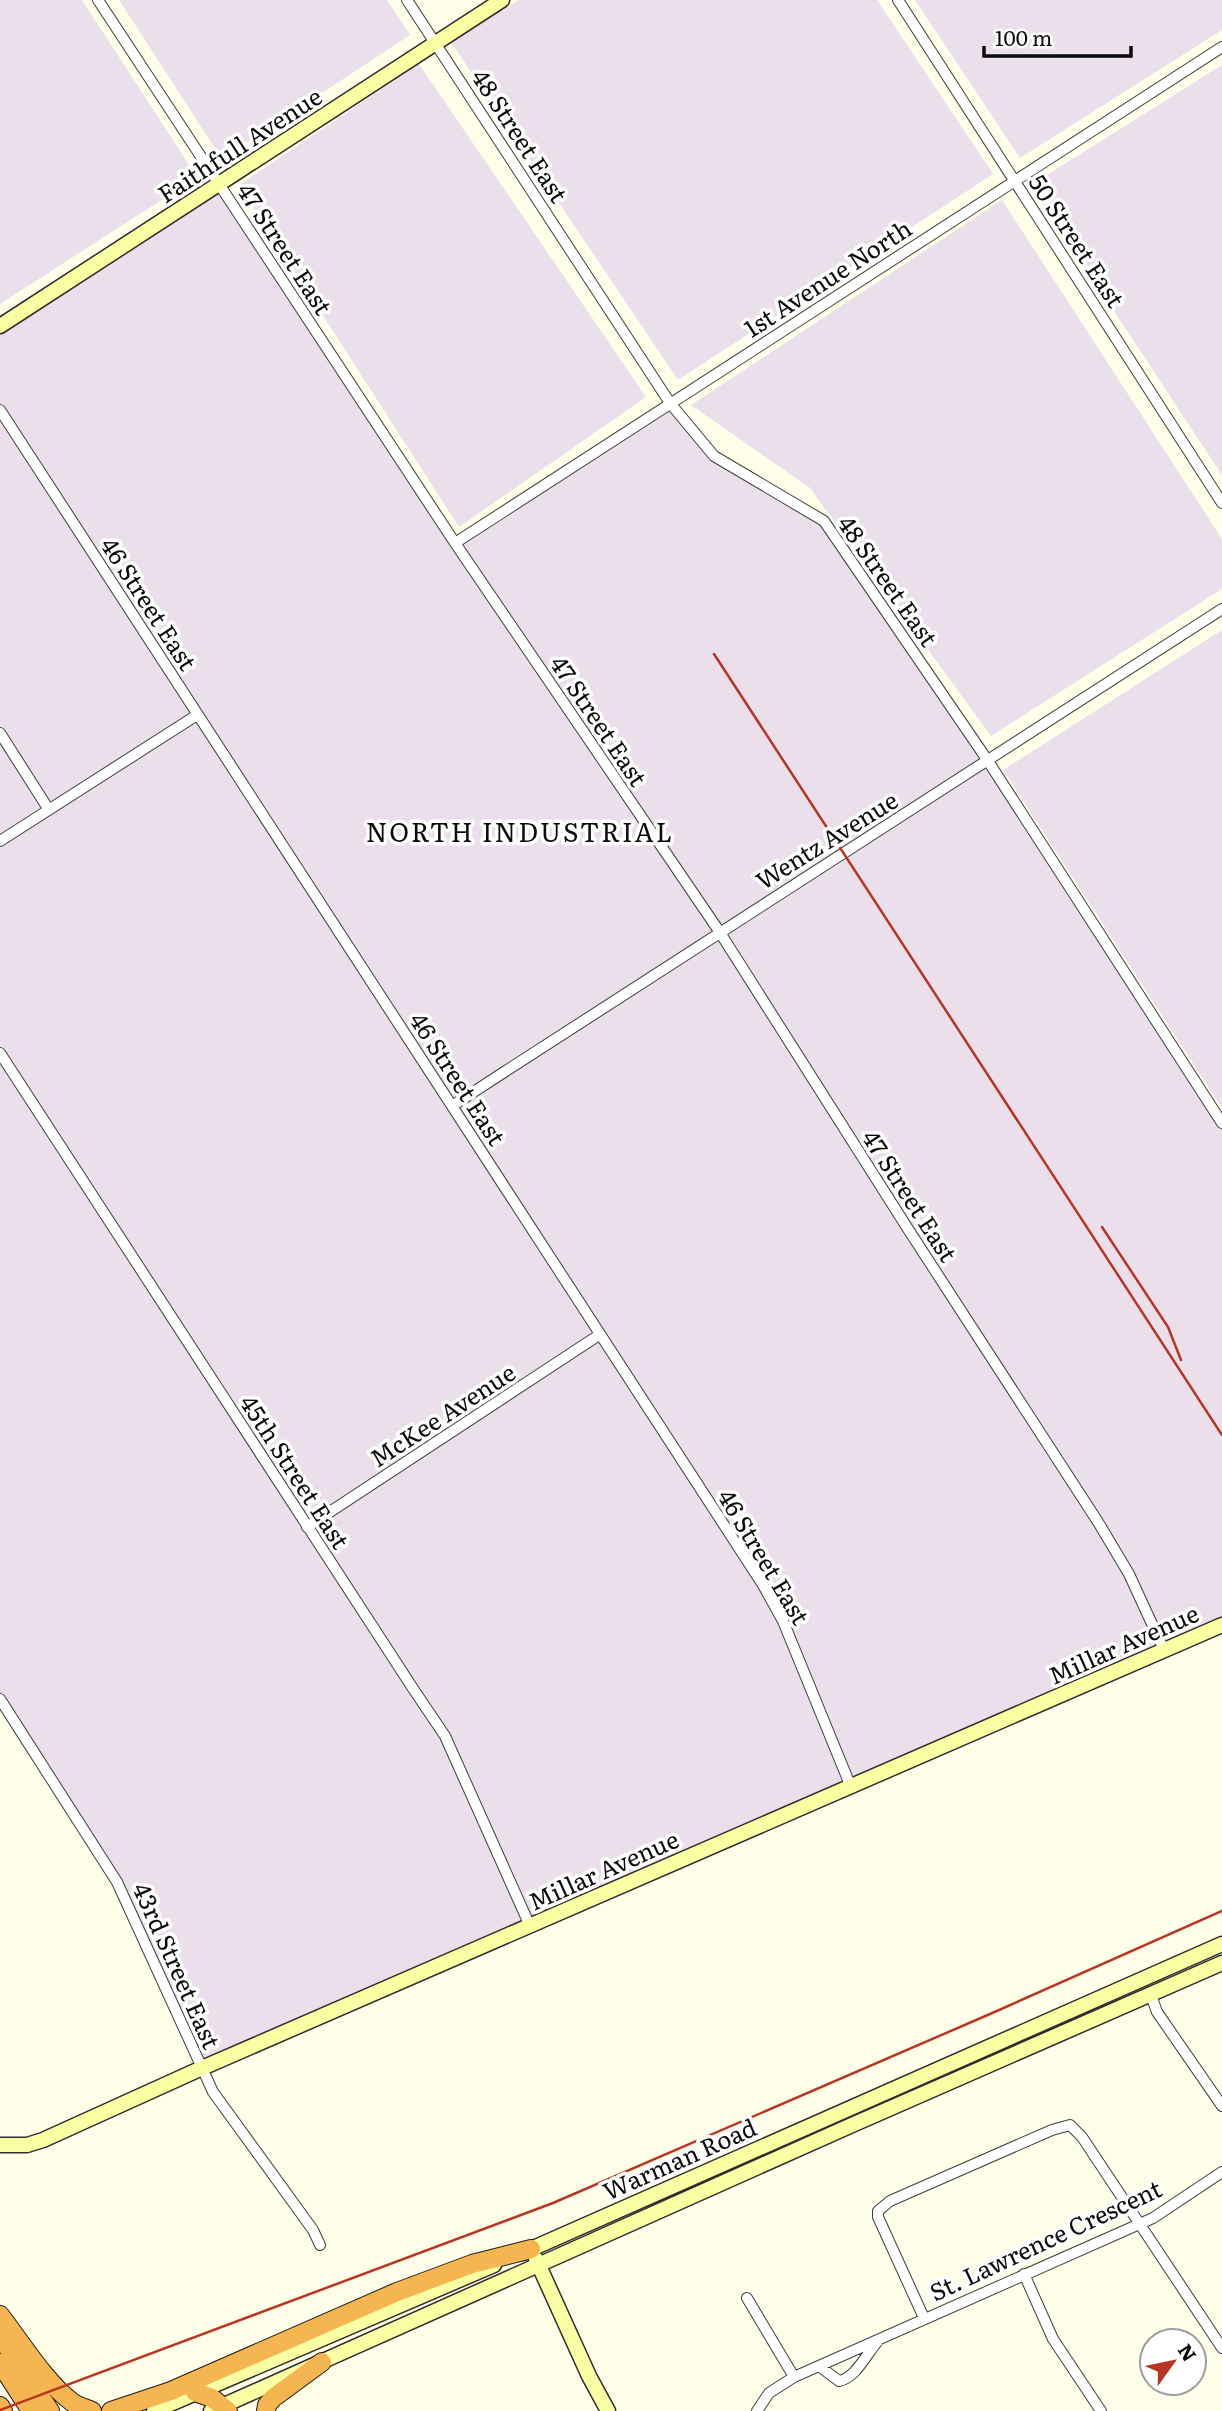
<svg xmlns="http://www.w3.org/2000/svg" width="1222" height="2411" viewBox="0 0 1222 2411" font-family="Literata,serif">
  <rect width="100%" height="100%" fill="#fffee9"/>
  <path fill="#eadfea" d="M0,0H82L197,177L0,304Z
    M119,0H387L410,35L222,159Z
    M519,0H877L993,174L678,380L451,42Z
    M915,0H1222V30L1020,158Z
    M419,64L646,397L459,527L239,185Z
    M1222,65V475L1031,185Z
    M218,184L455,543L670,403L714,456L824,521L1222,1123V1625L202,2068L120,1889L0,1700V326Z
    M1002,200L1222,539V589L991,736L810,488L691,405Z
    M1222,630V1108L1003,770Z"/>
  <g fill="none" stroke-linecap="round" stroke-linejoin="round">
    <g stroke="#3e3e3e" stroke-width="12">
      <path id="street" d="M98,0L455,543L719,931L908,1229L1098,1522L1129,1574L1164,1650
        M407,0L670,403L714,456L824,521L988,761L1222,1123
        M898,0L1222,503
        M0,410L763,1585L783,1621L851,1787
        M455,543L1222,47
        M0,733L49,810
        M0,841L197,715
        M0,1053L412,1687L445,1736L530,1926
        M452,1106C708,939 966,775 1222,609
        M307,1527L599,1335
        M0,1699L117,1882L213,2092L313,2230L320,2245
        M1151,1995L1157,2012L1222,2106
        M1024,2274L1053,2339L1101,2411
        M747,2298L794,2377
        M924,2318L878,2217V2211L890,2201L1052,2130L1070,2125L1082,2137L1222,2348
        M819,2366L839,2381C856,2378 866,2354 878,2341
        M757,2411L769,2393L794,2377L1153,2218L1222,2172"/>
    </g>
    <g stroke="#2d2d2d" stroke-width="17">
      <path id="secondary" d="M0,326L502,0
        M0,2145H27L43,2140L202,2068L1222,1625
        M522,2253L1222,1944
        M536,2259L589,2376L608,2411
        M154,2411L494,2265
        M211,2411L852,2125L1222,1963"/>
    </g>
    <g stroke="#1c1c1c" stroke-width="20">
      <path id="highway" d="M0,2315C20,2341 46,2383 72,2402C77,2406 85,2408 92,2411
        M0,2336L50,2411
        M0,2363L31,2411
        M195,2392L212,2398L228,2411
        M0,2406L3,2411
        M111,2411L171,2391L397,2292L472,2264L531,2249
        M266,2411L267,2405L273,2398L322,2362"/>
    </g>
    <use href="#street" stroke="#fff" stroke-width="10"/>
    <use href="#secondary" stroke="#fbffa4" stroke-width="14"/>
    <use href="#highway" stroke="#f5b651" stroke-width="18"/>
    <path stroke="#ba3424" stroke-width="2.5" d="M714,654L1222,1435
      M1102,1227L1168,1327L1181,1360
      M0,2410L553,2203L990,2014L1222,1911"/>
  </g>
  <g text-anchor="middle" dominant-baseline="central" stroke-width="7" stroke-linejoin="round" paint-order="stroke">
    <g font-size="24" fill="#0b0b0b" stroke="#fff">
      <text transform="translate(521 135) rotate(57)">48 Street East</text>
      <text transform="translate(239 144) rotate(-33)">Faithfull Avenue</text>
      <text transform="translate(1078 240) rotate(57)">50 Street East</text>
      <text transform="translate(286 248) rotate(57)">47 Street East</text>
      <text transform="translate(827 277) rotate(-33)">1st Avenue North</text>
      <text transform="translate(889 580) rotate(55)">48 Street East</text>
      <text transform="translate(150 603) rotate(57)">46 Street East</text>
      <text transform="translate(600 720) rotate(56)">47 Street East</text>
      <text transform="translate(826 839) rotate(-32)">Wentz Avenue</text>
      <text transform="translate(459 1078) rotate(57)">46 Street East</text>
      <text transform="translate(911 1195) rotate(57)">47 Street East</text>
      <text transform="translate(442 1414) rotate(-33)">McKee Avenue</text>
      <text transform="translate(296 1471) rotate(57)">45th Street East</text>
      <text transform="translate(765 1556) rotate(59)">46 Street East</text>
      <text transform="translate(1123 1643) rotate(-24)">Millar Avenue</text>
      <text transform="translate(603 1869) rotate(-24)">Millar Avenue</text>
      <text transform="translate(178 1965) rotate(66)">43rd Street East</text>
      <text transform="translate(679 2158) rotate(-24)">Warman Road</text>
      <text transform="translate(1045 2239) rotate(-25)">St. Lawrence Crescent</text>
    </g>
    <g font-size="26" letter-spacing="2" fill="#0b0b0b" stroke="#fff">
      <text x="520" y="830">NORTH INDUSTRIAL</text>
    </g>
  </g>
  <g transform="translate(1173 2362) rotate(57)"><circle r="33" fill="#ffffff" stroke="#9d9d9d" stroke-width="2"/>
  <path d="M0-5L12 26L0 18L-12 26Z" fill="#ba3424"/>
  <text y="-10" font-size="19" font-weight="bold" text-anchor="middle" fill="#0b0b0b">N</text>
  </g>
  <path d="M984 46v10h147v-10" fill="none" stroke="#0b0b0b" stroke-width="3.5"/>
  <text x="995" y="46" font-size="21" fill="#0b0b0b" stroke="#ffffff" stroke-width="5" paint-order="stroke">100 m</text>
</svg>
